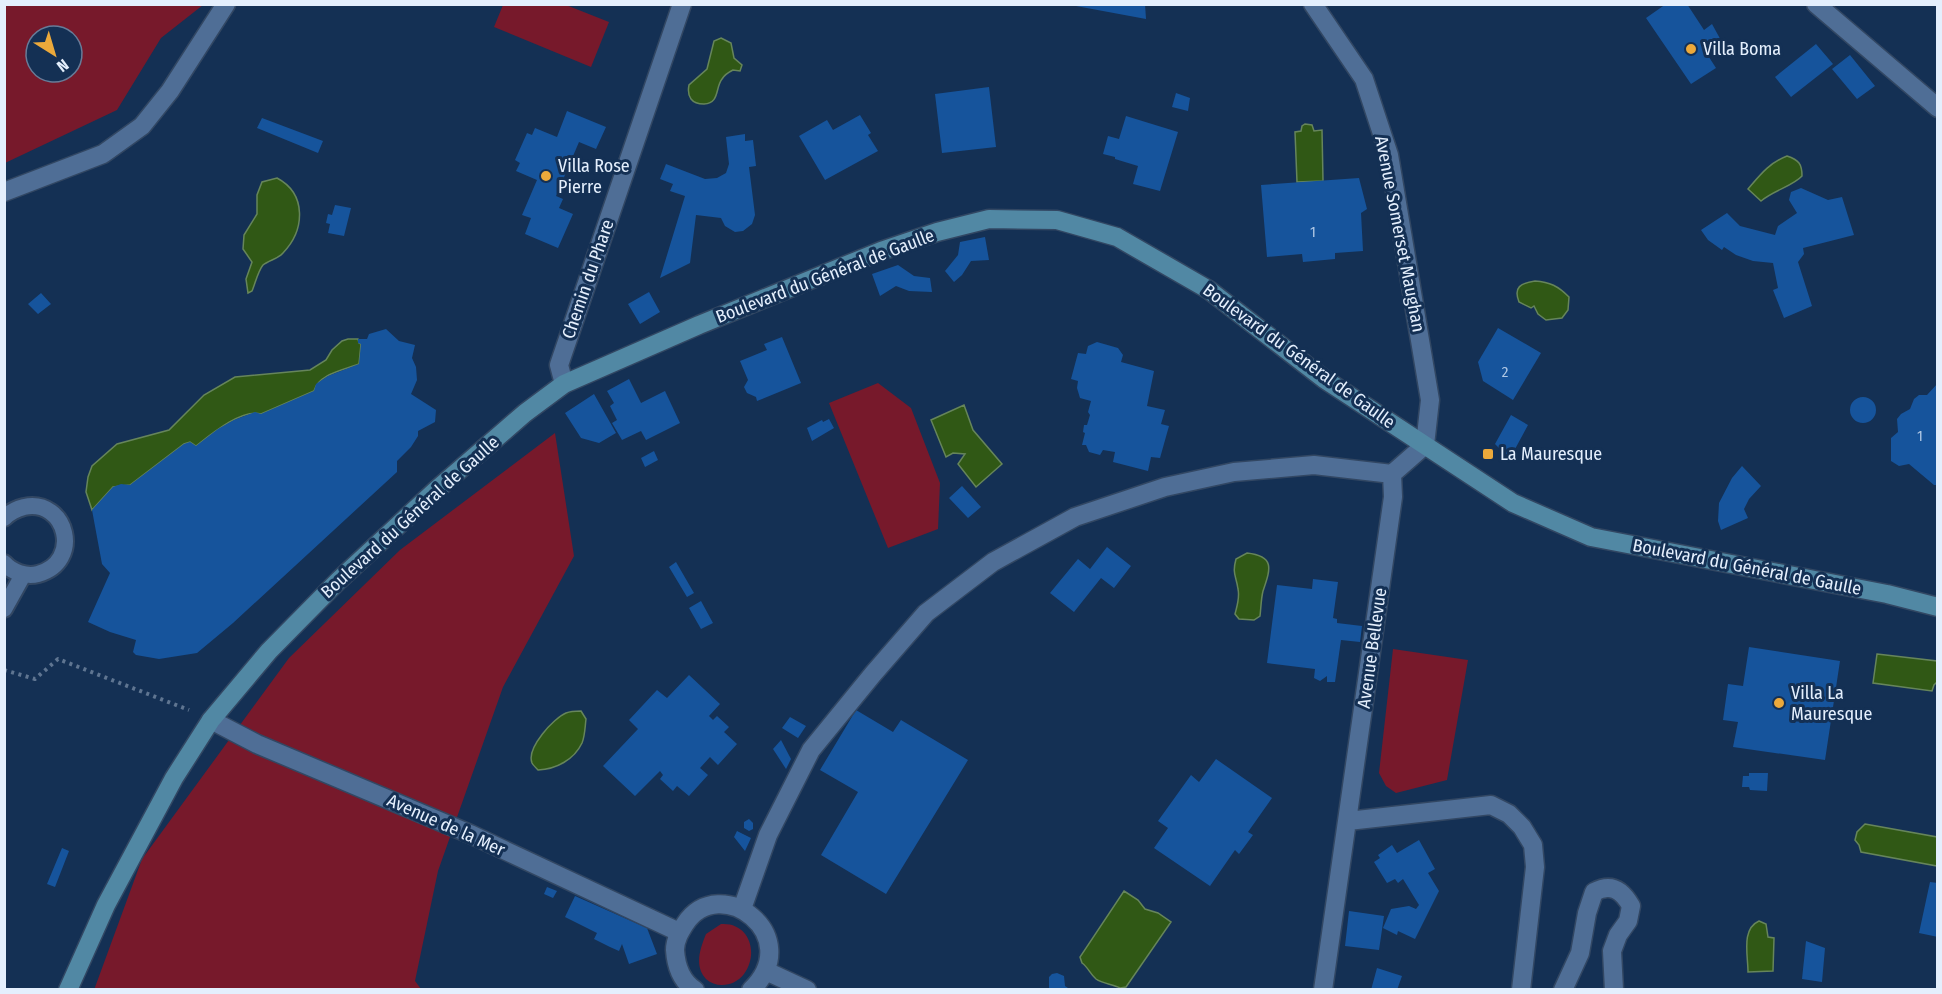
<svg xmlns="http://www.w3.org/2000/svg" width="1942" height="994" viewBox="0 0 1942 994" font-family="'Fira Sans Condensed',sans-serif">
  <rect width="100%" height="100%" fill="#143054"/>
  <path fill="#77192b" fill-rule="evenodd" d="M4,5L5,4L203,5L161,38L117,110L5,163ZM36,36H72V72H36Z
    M503,5H566L609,22L591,67L494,27Z
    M878,383L911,408L940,483L938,529L888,548L829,403Z
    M555,433L574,556L503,687L438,871L415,981L421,989L94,990L142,859L289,658L400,550Z
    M1393,649L1468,660L1447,780L1396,793L1386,786L1379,773Z
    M721,924C750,922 759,954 744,974C735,986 717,989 706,979C694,966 700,949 706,934Z"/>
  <path fill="#305815" stroke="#66855b" stroke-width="1.5" d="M721,38L731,43L734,58L742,65L740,71L733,70C729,72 725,74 722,79C715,88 720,103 704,104C700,104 694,103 691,99C688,95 688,90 689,85L707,69L714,41Z
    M1305,124L1312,125L1314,131L1322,130L1323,181L1297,182L1295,132L1301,131L1302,126Z
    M1787,156C1799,160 1802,164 1802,176C1793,186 1774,190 1761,201L1748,189C1760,175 1769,163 1787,156Z
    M277,178C307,194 305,230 283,253C278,259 269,260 263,265C258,271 255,284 252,291L248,293L246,279L252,262L243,249L244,235L257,214V195L262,182Z
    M1535,281C1550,282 1558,286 1569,297L1568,310L1562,318L1546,320L1538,314L1534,306L1531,308L1519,302C1513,287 1521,283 1535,281Z
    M348,339H358L359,343L361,344L359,364C344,370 318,374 314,391L261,414C242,408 210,435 196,446L190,442L184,444L130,485L113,487L92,510L86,492L88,477L92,466L117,444L169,430L204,395L235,377L310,370L326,360L332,350L342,341Z
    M964,405L973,430L1002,464L976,487L958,464L965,454L953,453L946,457L931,420Z
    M1247,553C1276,556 1270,570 1263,591C1261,599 1261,608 1260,616L1254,620L1239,619L1235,614C1237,606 1240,598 1238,589C1236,575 1232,574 1236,559Z
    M1877,654L1937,661V682L1934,685L1932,691L1873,683Z
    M581,711L586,719C585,727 585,736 582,743C574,760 556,769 538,770C537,769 533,765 532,763C526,748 554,718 566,713C571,711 576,711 581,711Z
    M1865,824L1937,837V866L1861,852L1859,845L1855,840L1857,832Z
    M1124,891L1138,900L1145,909L1158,913L1171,922L1126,987L1120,988C1113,984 1103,984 1096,979C1090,974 1088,967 1082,963L1080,957Z
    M1759,921L1766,924L1768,937L1774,938L1773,971L1748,972C1748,955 1741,929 1759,921Z"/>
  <path fill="#16549c" d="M1076,4H1145L1146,19L1076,6Z
    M1666,4H1687L1704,30L1712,24L1723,44L1707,54L1716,68L1691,84L1646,18Z
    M1816,44L1833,64L1791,97L1775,77Z
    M1850,55L1875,86L1857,99L1832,69Z
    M989,87L996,147L942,153L935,94Z
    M1176,93L1190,98L1188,111L1172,107Z
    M567,111L606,127L596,149L579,142L556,196L563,199L559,208L573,214L558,248L525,234L531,218L522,215L537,180L516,171L520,163L515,160L527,133L532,135L535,128L557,137Z
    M860,115L871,133L868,135L878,151L825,180L799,136L827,120L833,130Z
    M1126,116L1178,132L1160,191L1133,184L1138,166L1115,159V157L1103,154L1108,136L1119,139Z
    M262,118L323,141L318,153L257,128Z
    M745,134V141L753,140L756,166L749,167L755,215L752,224L743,231L735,232L725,226L721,218L696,215L690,263L660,278L685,196L670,191L673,184L660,179L666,164L705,179L717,178L726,173L729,164L726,137Z
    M1359,178L1367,209L1361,213L1363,251L1335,253V259L1303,262L1302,254L1267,257L1261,185Z
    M1801,188L1828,200L1842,197L1854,235L1803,248L1804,254L1798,262L1812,306L1784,318L1773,290L1778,288L1773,263L1753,261L1736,255L1724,247L1722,250L1708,240L1701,230L1727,213L1740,226L1775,235L1778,226L1797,213L1789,200L1791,192Z
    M335,205L351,208L344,236L328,233L330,224L326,223L328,214L332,215Z
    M985,237L989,260L971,261L962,275L954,282L945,271L958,255L960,242Z
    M898,265L914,276L930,278L932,292L909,291L896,286L880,296L872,274Z
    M649,292L660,312L640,324L628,304Z
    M41,293L51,304L38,314L28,304Z
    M1498,328L1541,353L1513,400L1483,381L1478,362Z
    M386,329L399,341L415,345L412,358L416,367L417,380L411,394L436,410L435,422L418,431V436L411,447L397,461V472L233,623L197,653L159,659L136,655L133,652L136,640L110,632L88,622L110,573L102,564L92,510L113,487L121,484L130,485L184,444L190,442L196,446L218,429L234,420L255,412L261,414L314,391L316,384L328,376L359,364L361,344L358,343V339H367L369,334Z
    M782,337L801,383L757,401L756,397L747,393L744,387L748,380L740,361L767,350L764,344Z
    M1097,342L1118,348L1123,355L1121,362L1154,371L1147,406L1165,410L1161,424L1169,426L1160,458L1151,457L1148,471L1113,462L1115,452L1103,450L1100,455L1089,452L1086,445H1082L1085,433L1083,432L1084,425H1087L1090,415L1088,412L1091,401L1080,398L1077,388L1078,381L1071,379L1078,353L1086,354L1088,346Z
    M629,379L641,403L665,391L680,423L646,440L641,431L622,440L612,423L617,420L610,406L614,403L607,391Z
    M1938,383V485H1934L1909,464L1899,466L1891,461V438L1898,432L1897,419L1901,414L1910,409L1914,399L1919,395H1927Z
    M594,394L616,433L599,443L581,438L565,413Z
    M1850 410a13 13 0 1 1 26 0a13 13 0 1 1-26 0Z
    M1511,415L1528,425L1508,462L1501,450L1495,444Z
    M829,419L834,428L812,441L807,428L822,420L823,422Z
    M654,451L658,460L645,467L641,458Z
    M1742,466L1761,486L1749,499L1744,509L1748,518L1721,530L1718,521L1719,503L1732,478Z
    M962,486L981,507L968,518L949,498Z
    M1107,547L1131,566L1114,588L1101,578L1074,612L1050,593L1078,559L1090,569Z
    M676,562L694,593L687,597L669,567Z
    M1313,579L1338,582L1333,618L1337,619V623L1362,626L1360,642L1341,640L1335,682H1327V676L1320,681L1314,678L1315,669L1267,663L1277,585L1312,589Z
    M701,601L713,623L701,629L689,608Z
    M1749,647L1840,661L1825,760L1733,747L1738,722L1723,720L1728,684L1743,686Z
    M689,675L720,704L709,716L713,720L717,716L729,727L724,732L737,744L718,765L710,757L700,768L708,775L689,796L677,786L673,791L660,779L663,775L660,771L635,796L603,766L638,729L629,720L657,690L667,698Z
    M856,710L893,732L901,720L968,760L886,894L821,855L858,792L820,770Z
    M790,717L806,726L798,738L782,728Z
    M781,740L791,759L786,769L773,749Z
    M1216,759L1272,798L1248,832L1253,835L1239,854L1235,850L1210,886L1154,848L1168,828L1158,821L1191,775L1199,782Z
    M1749,773H1768L1767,791L1750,790L1749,787H1742L1743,776H1749Z
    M749,819L753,823V829L749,831L744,828V822Z
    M737,831L751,838L745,851L734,837Z
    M1419,840L1435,869L1428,873L1439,891L1415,939L1398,931L1397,935L1383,928L1391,909L1409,906L1416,909L1419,905L1403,879L1398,883L1395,879L1387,883L1374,862L1380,858L1378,855L1392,845L1397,853Z
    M62,848L69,851L55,887L47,884Z
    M1930,882L1938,883V937L1919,933Z
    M547,887L557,891L553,898L544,894Z
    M575,896L647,928L657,954L629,964L622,944L619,951L610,947L594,939L597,933L565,917Z
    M1349,911L1384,916L1379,950L1345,946Z
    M1806,941L1825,948L1822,982L1802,979Z
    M1377,968L1402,976L1397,990H1371Z
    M1057,973L1064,976L1065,986L1071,990H1049V977L1052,974Z"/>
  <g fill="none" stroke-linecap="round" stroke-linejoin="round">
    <g stroke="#324763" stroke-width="20">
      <path id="lane" d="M4,518C10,512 16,509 24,507C67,498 83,562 38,574C26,577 12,572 4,563
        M4,609L23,575"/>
    </g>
    <g stroke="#324763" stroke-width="21">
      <path id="street" d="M1816,4L1938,108
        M4,192L103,154L142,126L170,91L226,4
        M564,384L559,365L682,4
        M211,720L257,744L470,834L679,932
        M1348,821L1491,805L1509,814L1522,827L1533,845L1535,867L1521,990
        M742,909L768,835L811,750L873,674L926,613L993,562L1075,517L1165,487L1234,472L1314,465L1392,474L1425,445L1430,400L1389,155L1364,79L1313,4
        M766,971L807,990
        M695,990C681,981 676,965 675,950C675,940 680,932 685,924C720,871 807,936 751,990
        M1323,990L1393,497L1392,474
        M1563,990L1580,953L1587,913L1594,892C1611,883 1622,890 1631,906L1628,921L1618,935L1612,951L1614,990"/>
    </g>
    <g stroke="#324763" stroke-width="21">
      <path id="secondary" d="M68,990L106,905L174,778L211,720L269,651L339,580L435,491L525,413L564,384L699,325L881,251L937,232L989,219L1057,220L1117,237L1209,290L1324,379L1513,503L1591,537L1887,594L1938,607"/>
    </g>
    <path stroke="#5f7591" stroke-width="4" stroke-dasharray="3 4.5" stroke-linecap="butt" d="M4,670L35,679L58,659L189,710"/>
    <use href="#lane" stroke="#4f6e96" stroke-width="16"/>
    <use href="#street" stroke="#4f6e96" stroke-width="18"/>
    <use href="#secondary" stroke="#5188a4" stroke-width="18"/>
  </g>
  <g fill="#eca93b" stroke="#143054" stroke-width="2">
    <circle cx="1691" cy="49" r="6"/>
    <circle cx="546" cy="176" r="6"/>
    <rect x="1482" y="448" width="12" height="12" rx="3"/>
    <circle cx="1779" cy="703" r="6"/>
  </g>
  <g text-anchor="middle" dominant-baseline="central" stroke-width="6" stroke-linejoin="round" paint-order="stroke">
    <g font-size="15" fill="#b0c8e5">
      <text x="1313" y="232">1</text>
      <text x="1505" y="372">2</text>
      <text x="1920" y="436">1</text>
    </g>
    <g font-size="18" fill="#e4effd" stroke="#143054" text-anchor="start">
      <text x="1703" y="49">Villa Boma</text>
      <text x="558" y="166">Villa Rose<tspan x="558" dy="21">Pierre</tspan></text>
      <text x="1500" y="454">La Mauresque</text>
      <text x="1791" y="693">Villa La<tspan x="1791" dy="21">Mauresque</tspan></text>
    </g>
    <g font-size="18" fill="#e4effd" stroke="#143054">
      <text transform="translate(1400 234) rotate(79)">Avenue Somerset Maughan</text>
      <text transform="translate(825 276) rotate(-21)">Boulevard du Général de Gaulle</text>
      <text transform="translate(588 279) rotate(-71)">Chemin du Phare</text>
      <text transform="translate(1299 356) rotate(36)">Boulevard du Général de Gaulle</text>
      <text transform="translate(410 517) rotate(-42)">Boulevard du Général de Gaulle</text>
      <text transform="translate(1747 567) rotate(11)">Boulevard du Général de Gaulle</text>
      <text transform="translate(1372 648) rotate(-82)">Avenue Bellevue</text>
      <text transform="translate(446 825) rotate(24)">Avenue de la Mer</text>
    </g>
  </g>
  <rect width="1942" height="994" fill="none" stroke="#e4effd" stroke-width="12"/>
  <g transform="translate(54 54) rotate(143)"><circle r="28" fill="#143054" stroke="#677c98" stroke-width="1.5"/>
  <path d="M0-4.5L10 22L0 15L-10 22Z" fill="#eca93b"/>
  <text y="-9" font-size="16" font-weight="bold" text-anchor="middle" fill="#e4effd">N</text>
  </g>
</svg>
